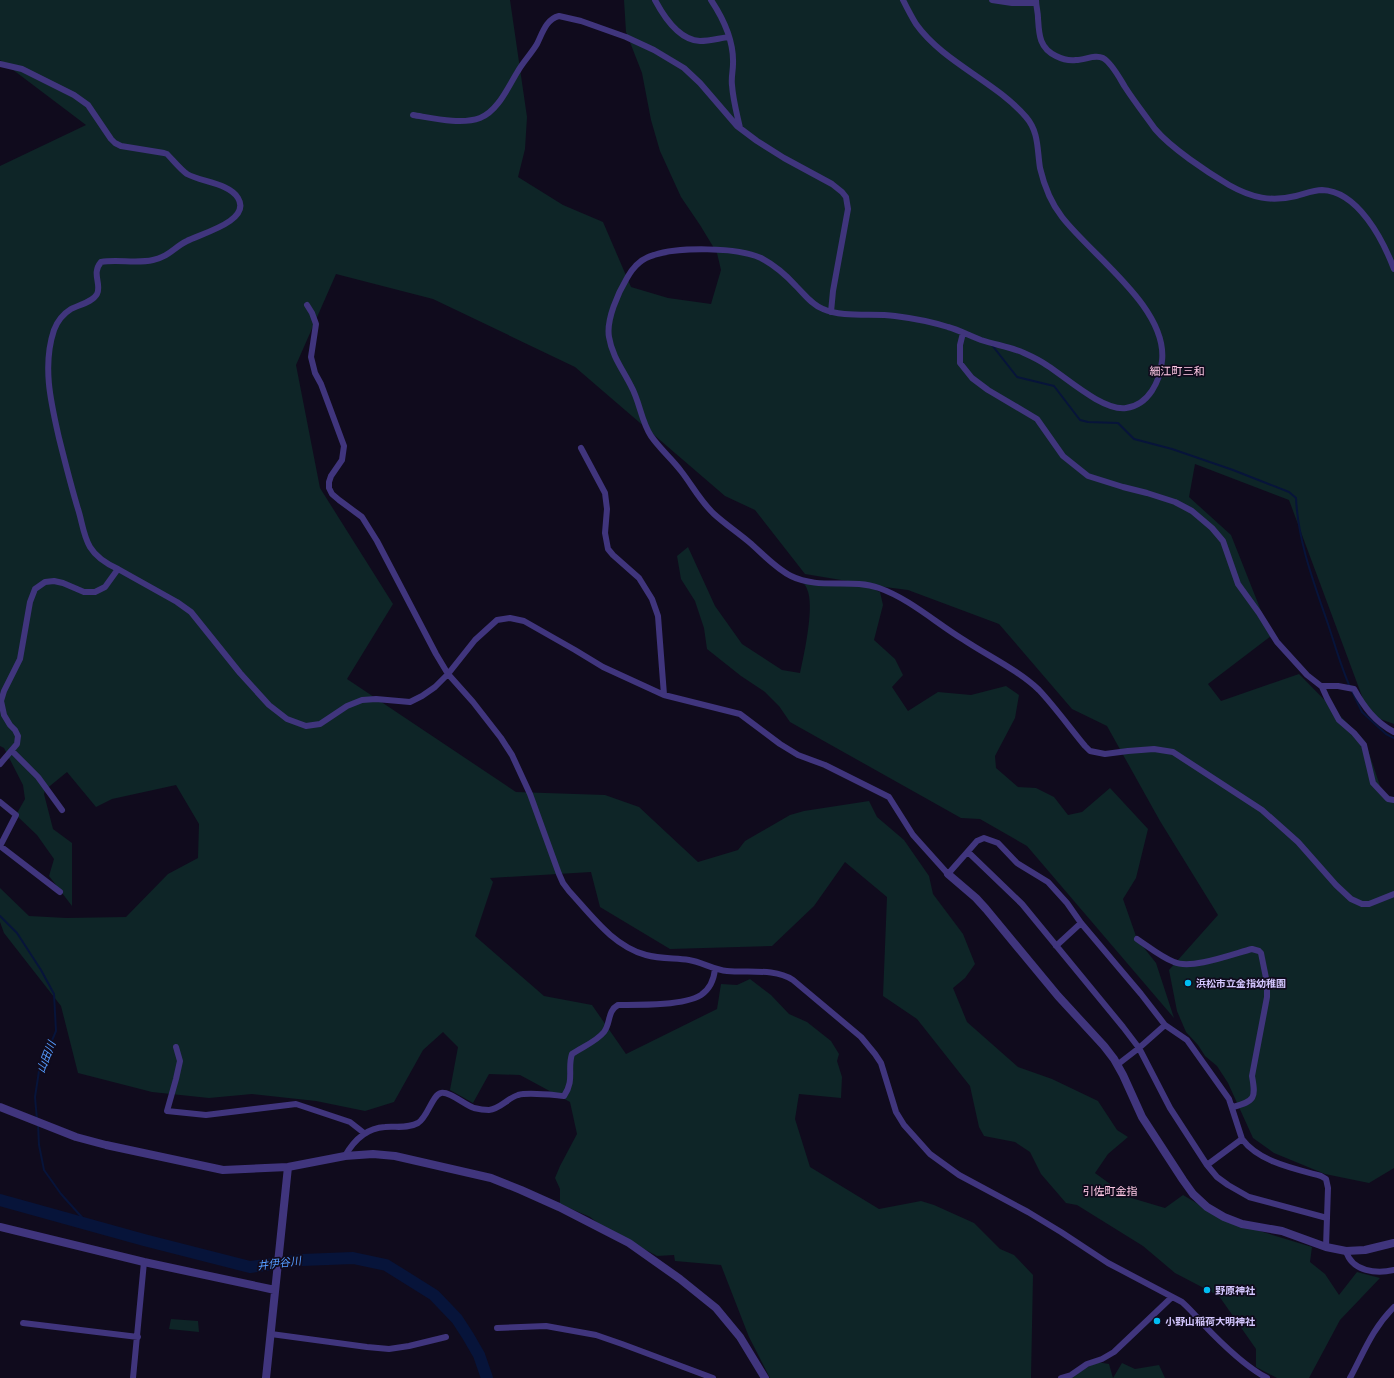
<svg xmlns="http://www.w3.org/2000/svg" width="1394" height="1378" viewBox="0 0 1394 1378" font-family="Montserrat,'Noto Sans JP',sans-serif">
  <rect width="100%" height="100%" fill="#100b1d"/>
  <path fill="#0e2527" d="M0,0H510L527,117L525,149L518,177L563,205L603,222L631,287L668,298L711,304L721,270L717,253L700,225L681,197L660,151L651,120L642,73L626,32L624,0H1394V724L1369,715L1289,500L1195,464L1189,497L1231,535L1271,636L1208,684L1221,701L1299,674L1365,741L1382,792L1394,798V1168L1369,1183L1325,1174L1274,1153L1253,1138L1228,1083L1217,1066L1205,1056L1198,1045L1186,1032L1177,1011L1169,970L1218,915L1160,821L1107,726L1072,709L999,624L908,590L862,584L880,592L883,605L874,640L895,659L903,675L892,687L908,711L938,692L971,695L1006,686L1019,695L1015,718L995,756L996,768L1018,787L1036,788L1054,797L1068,815L1082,812L1110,788L1148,829L1136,878L1123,899L1137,939L1156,963L1174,1018L1027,846L980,819L961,818L790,722L779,706L765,692L741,676L707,649L704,628L695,601L681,579L677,556L688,547L715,606L742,644L782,670L800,673C804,655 815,605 807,589C806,585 802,582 799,579L859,583L805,574L755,510L725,496L575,367L433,299L336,274L296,365L320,488L393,604L347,679L516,792L605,795L639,807L698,862L738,850L745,841L790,815L804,811L869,801L877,817L904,840L929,876L933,894L963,934L975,964L965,978L953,988L967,1022L1018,1067L1052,1079L1098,1101L1117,1130L1128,1137L1108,1154L1095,1173L1128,1197L1165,1208L1183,1195L1227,1221L1312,1247L1310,1262L1325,1274L1339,1295L1357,1272L1380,1278L1340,1320L1309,1378H1277L1256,1367V1349L1219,1296L1175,1273L1143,1246L1077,1205L1066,1203L1041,1174L1030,1152L1015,1142L984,1136L979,1127L970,1086L917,1019L883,996L887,897L845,862L814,906L772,946L670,949L600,907L591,872L490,878L493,882L475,936L544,996L592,1005L626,1054L717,1009L721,984L737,985L750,979L771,995L789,1014L807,1022L831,1041L839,1054L837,1061L842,1077L841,1098L799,1094L795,1119L810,1167L879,1209L921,1201L934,1205L974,1223L1000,1249L1014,1255L1033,1275L1031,1378H770L749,1337L721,1265L675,1261L674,1255L657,1256L635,1244L613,1235L590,1217L560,1204V1189L555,1178L560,1166L577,1134L570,1102L520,1075L489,1074L473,1103L450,1090L458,1047L443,1032L423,1050L394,1102L365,1111L316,1101L252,1094L209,1098L152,1092L78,1073L61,1006L4,933L0,922V888L29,916L66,918L126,917L168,874L198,858L199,824L176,785L112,799L96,807L67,772L45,790L44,794L53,829L72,843V906L49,876L54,859L37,835L16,815L25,799L23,785L4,748L0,746V166L86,125L0,60Z
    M171,1319L198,1321L199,1332L169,1329Z
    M1097,1362L1109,1364L1113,1378L1122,1363L1135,1369L1159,1365L1165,1378H1069Z"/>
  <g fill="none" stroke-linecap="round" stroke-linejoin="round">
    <path stroke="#07143a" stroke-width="2" d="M992,345L1017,377L1054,386L1080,420L1088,422L1118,423L1134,439L1172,449L1233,470L1289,492L1296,498C1298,542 1314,583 1328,624C1335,645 1341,667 1350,687
      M1352,691L1362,712L1386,734L1394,738
      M0,916L17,933L41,970L54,994L56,1031L39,1071L35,1097L37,1120
      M38,1124L39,1145L44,1170L61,1194L88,1224"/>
    <path stroke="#07143a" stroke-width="12" d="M0,1200L144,1240L250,1267L302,1260L353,1258L386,1265L434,1295L457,1319L468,1336L479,1355L487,1378"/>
    <path stroke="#40357d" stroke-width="6" d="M655,0C664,17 679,40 700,41C710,41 720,38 729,37
      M711,0C723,18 734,41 733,64C733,71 731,78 732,85C733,100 737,114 740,128
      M903,0C907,8 911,16 916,24C944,63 995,81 1026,117C1039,132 1037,149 1040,168C1044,185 1051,203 1062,217C1092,256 1168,308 1162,361C1160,381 1149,405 1126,408C1103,411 1068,379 1048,366C1041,361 1033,357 1024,353C1011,347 996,345 981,340C970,336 959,330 948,327C932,322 911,318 895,316C873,313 843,318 823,309C812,305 804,294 796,286C786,275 774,265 761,258C737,247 678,247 654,255C642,258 633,267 627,278C618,293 606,320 609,337C612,356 623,370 631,386C640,402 641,421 651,436C660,449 672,459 681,471C692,485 700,501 714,514C725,524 737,532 749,542C762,553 775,568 791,576C819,590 851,578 879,588C910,599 936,623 964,640C988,656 1018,670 1039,690C1055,707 1070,728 1085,746L1090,751L1105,754L1128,751L1154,749L1173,752L1262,810L1298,842L1336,885L1351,899L1362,904H1369L1394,894
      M992,0L1012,3H1036
      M1036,0C1036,6 1038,12 1038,18C1039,34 1039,48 1056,56C1062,59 1070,61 1076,60C1085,60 1095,54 1103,58C1112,63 1120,79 1125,87C1134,101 1145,115 1155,129C1171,148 1207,172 1229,185C1252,198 1271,202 1296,196C1304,194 1314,190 1322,190C1358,191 1383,240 1394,269
      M0,64L22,69L74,95L88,105L111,139L115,143L121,146L164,153L167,154C173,160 180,169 187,174C201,182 229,183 238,198C252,221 200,234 187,241C173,248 170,256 153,260C136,264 118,259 101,262C91,274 102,284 97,294C93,302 78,305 71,309C63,314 57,322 54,330C42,366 51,403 59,438C65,462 71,486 78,509C82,521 83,535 90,547C96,557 107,564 118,569
      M413,115C432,118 461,125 480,118C498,111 508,87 518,71C523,62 531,54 537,44C542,34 546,19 559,16L581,21L626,37L654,50L684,68L700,83L737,126L757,141L784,158L832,184L842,192L846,197L848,209L833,291L831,312
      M307,305L312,313L316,324L311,357L315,373L321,384L344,446L342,460L331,476L329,482V488L332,494L339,500L362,517L377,541L436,654L448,674L473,702L501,738L512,755L530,794L559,874L563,883L569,891C592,916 613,946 646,955C660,959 675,958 689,960C702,962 714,970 727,971C749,973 774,968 793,980L861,1037L875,1054L881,1063L896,1112L904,1125L930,1154L959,1175L1028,1212L1061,1232L1108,1263L1182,1302C1190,1309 1196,1316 1203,1324C1221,1343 1244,1366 1267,1378
      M963,333L960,345V363L972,378L988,390L1037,419L1063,456L1088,476L1123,487L1147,493L1175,502L1192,511L1212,528L1223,541L1238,584L1259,613L1277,642L1307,675L1321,686H1338L1354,689C1364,707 1375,722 1394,732
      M581,448L605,493L607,509L605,533L608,549L613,555L639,578L652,599L658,616L664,695
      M1322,687L1327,698L1339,720L1354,733L1364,745L1373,783L1388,799L1394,800
      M12,751L38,777L62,810
      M0,764L17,744L18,736L15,730L10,725L4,715L1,701L4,691L20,659L30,602L35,589L45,582L54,581L63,583L84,592H95L105,587L118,569L177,602L191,612L240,673L269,705L287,719L306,726L320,724L347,706L362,700L376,699L410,702L422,696L435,687L448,674L475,640L497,620L510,618L524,621L575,650L603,667L664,695L740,714L780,744L798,755L825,765L889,797L913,835L948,874L977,841L984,838L998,843L1017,863L1048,882L1067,903L1081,923L1141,994L1165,1025L1187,1040L1229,1099L1242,1139C1259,1162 1295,1169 1321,1176L1326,1179L1328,1188L1326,1247
      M0,802L16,815L0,846
      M0,846L60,892
      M968,852L1022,904L1123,1027L1139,1048L1170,1108L1207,1165L1217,1177L1228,1185L1249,1197L1327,1218
      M1137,939C1149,947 1161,957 1174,962C1191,970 1233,954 1252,949L1259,951L1261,953L1267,983V997L1252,1076C1256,1098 1255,1101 1233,1107
      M1056,946L1081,923
      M176,1047L180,1061L176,1079L167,1111L206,1115L296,1104L350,1122L364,1133
      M1117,1065L1139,1048L1165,1025
      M345,1156C354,1140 366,1128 385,1127C396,1126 407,1129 418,1123C428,1117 432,1095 441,1093C449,1091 465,1105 474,1108C478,1109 484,1110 489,1110C500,1109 508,1098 518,1095C529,1092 552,1095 564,1096C575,1080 567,1069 572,1054C582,1047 596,1042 604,1032C611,1023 607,1011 618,1005C639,1005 683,1006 701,995C710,989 714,979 715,969
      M1207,1165L1242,1139
      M1346,1251C1352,1272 1377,1274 1394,1270
      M23,1323L138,1337
      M497,1328L546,1326L596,1335L622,1344L713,1378
      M271,1334L367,1347L389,1349L409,1346L446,1337
      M133,1378L144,1262
      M1061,1378L1071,1375L1087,1364L1102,1359L1114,1352L1172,1297
      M1350,1378C1364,1352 1372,1329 1394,1307"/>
    <path stroke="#40357d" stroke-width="8" d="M948,874L976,898L986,909L1058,996L1104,1046L1114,1059L1123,1075L1142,1117L1183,1180L1193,1194L1207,1207L1224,1217L1242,1224L1282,1231L1326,1247L1346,1251L1365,1250L1394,1243
      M0,1107L76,1137L106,1145L223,1170L288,1167L345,1156L373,1154L395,1156L491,1178L521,1190L559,1207L629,1243L680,1279L716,1308L740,1337L765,1378
      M0,1227L144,1262L275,1290
      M266,1378L288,1167"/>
  </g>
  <g fill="#00bdf2" stroke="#100b1d" stroke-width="1.5">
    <circle cx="1188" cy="983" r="4"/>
    <circle cx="1207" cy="1290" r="4"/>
    <circle cx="1157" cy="1321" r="4"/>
  </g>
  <g text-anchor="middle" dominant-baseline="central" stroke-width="3.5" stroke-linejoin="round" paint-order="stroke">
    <g font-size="10" font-weight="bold" fill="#d4c7ff" stroke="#100b1d" text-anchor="start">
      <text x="1196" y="983">浜松市立金指幼稚園</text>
      <text x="1215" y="1290">野原神社</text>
      <text x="1165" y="1321">小野山稲荷大明神社</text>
    </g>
    <g font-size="11" fill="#ffc9e5" stroke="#100b1d">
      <text x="1177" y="371">細江町三和</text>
      <text x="1110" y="1191">引佐町金指</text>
    </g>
    <g font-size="11" font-style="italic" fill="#559cff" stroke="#100b1d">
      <text transform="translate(46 1057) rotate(-69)">山田川</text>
      <text transform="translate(279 1263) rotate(-7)">井伊谷川</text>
    </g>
  </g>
</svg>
